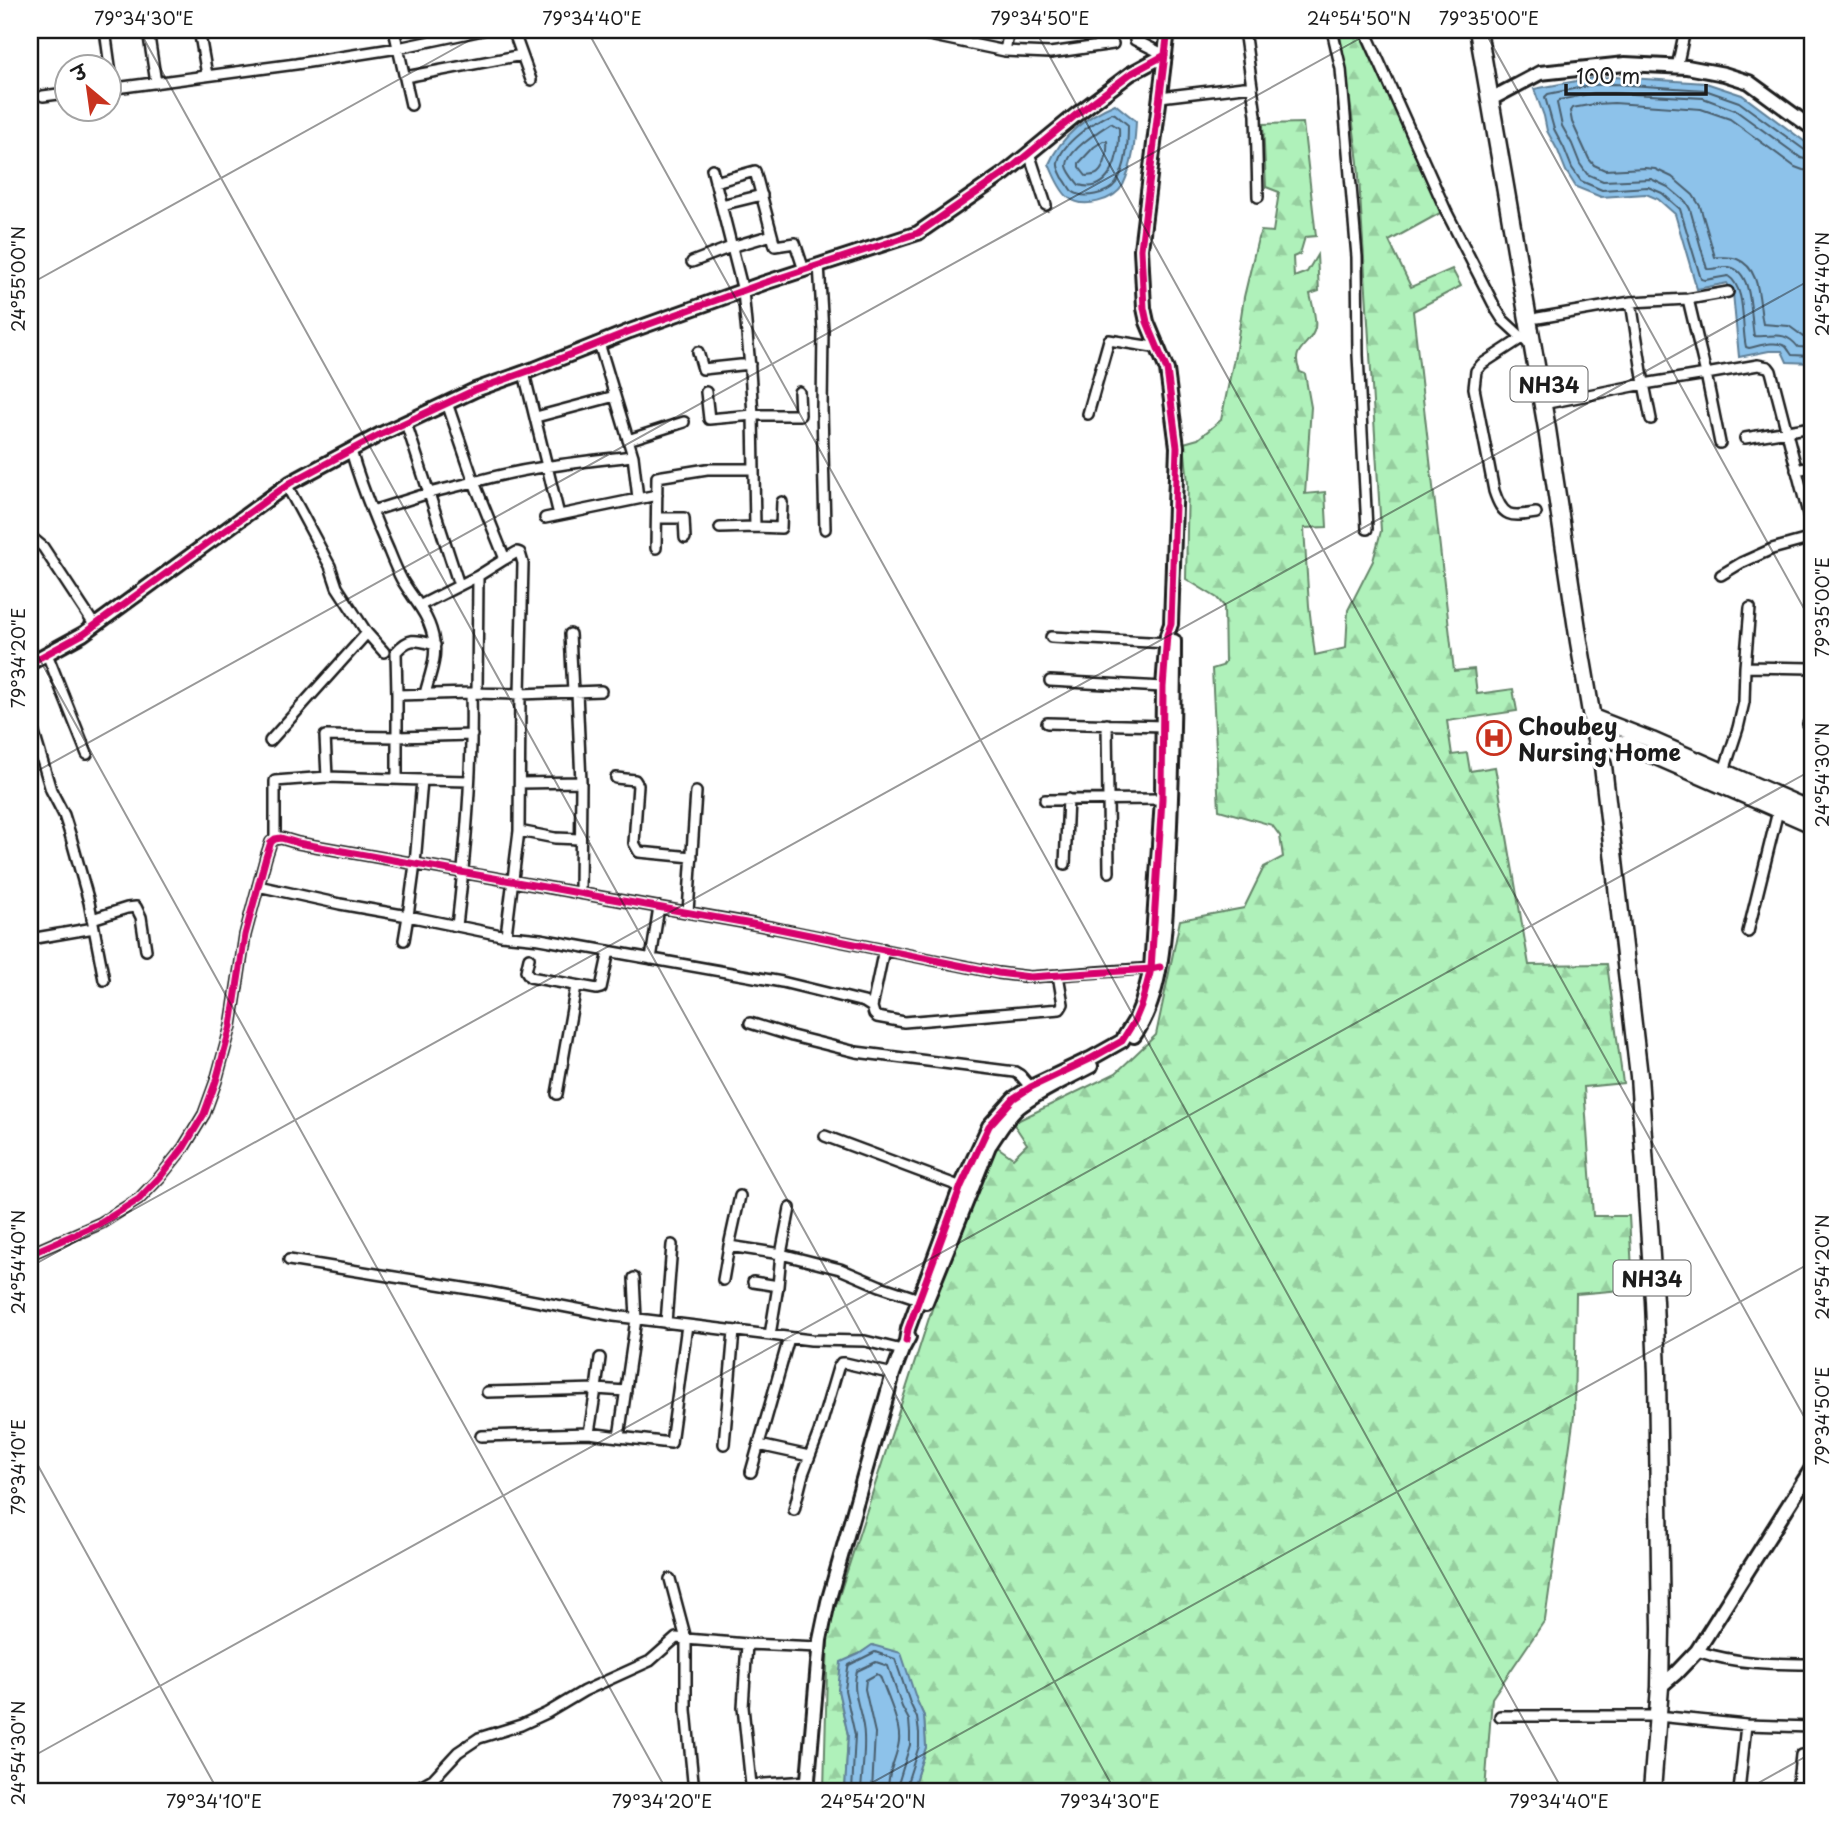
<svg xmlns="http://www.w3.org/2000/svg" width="1842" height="1821" viewBox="0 0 1842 1821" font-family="'Playpen Sans','Playpen Sans Deva',sans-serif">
  <defs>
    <pattern id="forest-firs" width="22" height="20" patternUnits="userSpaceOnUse" patternTransform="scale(1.75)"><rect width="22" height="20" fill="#aff1ba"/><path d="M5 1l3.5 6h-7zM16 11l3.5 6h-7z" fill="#96ce9f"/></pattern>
  </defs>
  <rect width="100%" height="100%" fill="#fff"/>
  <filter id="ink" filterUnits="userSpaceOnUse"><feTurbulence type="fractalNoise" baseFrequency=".0143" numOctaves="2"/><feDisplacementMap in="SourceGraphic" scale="14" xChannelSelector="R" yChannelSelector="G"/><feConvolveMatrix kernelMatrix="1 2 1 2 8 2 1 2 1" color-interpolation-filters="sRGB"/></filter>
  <g filter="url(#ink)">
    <path fill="url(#forest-firs)" stroke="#66866b" stroke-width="2" d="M1339,30H1358L1442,212L1389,241L1411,287L1452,269L1461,286L1413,311L1454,671L1474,669L1477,694L1513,689L1517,711L1447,721L1452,755L1467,753L1470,771L1495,767L1529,965L1607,964L1623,1083L1584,1087L1593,1216H1629L1633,1289L1576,1294L1574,1416L1545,1620L1492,1698L1485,1791H915L914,1784L926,1747L924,1716L917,1701L873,1645L859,1654L851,1657L838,1690L848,1735L845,1791H824L828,1630L953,1244L996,1146L1013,1158L1027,1144L1013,1123L1116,1073L1156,1035L1180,920L1244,908L1264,867L1283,857L1280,836L1272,825L1219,810L1212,669L1222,666L1225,662L1224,606L1217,598L1186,579L1188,483L1184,443L1198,439L1221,420L1236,349L1244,297L1258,238L1261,231L1273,232L1279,192L1266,187L1263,124L1303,123L1316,236L1305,237L1300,254L1293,257L1294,277L1307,272L1317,255L1319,291L1310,294C1312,304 1317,318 1315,328C1311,347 1289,347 1300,372L1305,374L1311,407L1305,494L1325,492L1327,527L1304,528L1309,606L1315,655L1346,648L1348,610L1373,561L1381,531L1358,162L1346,70Z"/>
    <path fill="#8dc2ea" stroke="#608098" stroke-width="2" d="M1614,77L1706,83L1742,95L1812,147V363L1787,362L1782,351H1769L1739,357L1733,293L1727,283L1697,289L1675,214L1658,199L1646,194L1601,197L1576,187L1566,171L1558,151L1547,131L1544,116L1534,89L1592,78Z
      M1115,104L1136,121C1135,143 1133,164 1123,185C1114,201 1083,209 1069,198C1060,191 1053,174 1049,164C1061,136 1087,116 1115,104Z
      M872,1645L901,1653L917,1701L924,1716L926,1747L914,1784L915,1791H845L848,1735L838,1690L841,1662L859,1654Z"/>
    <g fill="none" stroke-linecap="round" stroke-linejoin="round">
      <path stroke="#495e6e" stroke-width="2" d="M1112,113L1115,114L1128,125C1128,144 1127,166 1116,183C1108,194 1083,200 1072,191C1069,188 1066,181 1063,178C1061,174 1057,167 1058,163C1060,144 1096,120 1112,113Z
        M1111,123L1119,128C1120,152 1113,195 1079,185C1075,180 1068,172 1067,166C1066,151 1100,130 1111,123Z
        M1103,141H1107C1108,150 1106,166 1098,173C1095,176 1090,175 1086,176L1079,167V163L1094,147Z
        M1812,152L1806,151L1739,102L1705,90L1614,84L1593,85L1548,94L1545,97L1554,129L1564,148L1572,168L1581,181L1602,190L1648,187L1662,193L1680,209L1701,279L1705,280L1728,276C1747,288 1741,327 1746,347L1749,348C1759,346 1775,340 1785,346C1787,347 1791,354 1792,355L1812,356
        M1812,161L1801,158L1735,110L1703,98L1614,93H1594L1559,100L1557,103L1562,126L1572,144L1580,164L1587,174L1603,181L1651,179L1668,187L1686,202L1690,209L1707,269C1715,270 1721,266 1729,267C1754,271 1750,318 1754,336C1772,338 1784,329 1798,347L1812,348
        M1812,171L1803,170L1795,167L1730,119L1701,109L1614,103L1595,104L1572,108L1570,111L1572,122L1589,159L1594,165L1605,170L1645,168L1655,169L1672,177L1693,195L1700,206L1715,257C1722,258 1730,256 1737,259C1762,269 1758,302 1763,324L1789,326L1804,337H1812
        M852,1791L855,1735L845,1690L848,1668L849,1665L875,1652L895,1659L910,1703L917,1718L919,1733V1746L907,1783L908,1791
        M861,1791C862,1773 865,1754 864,1736C864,1714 850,1694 857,1671L876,1662L888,1666L902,1707L909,1720L910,1733V1745L899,1781V1791
        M872,1791L875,1733L865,1689L866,1680L877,1674L880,1676C886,1693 901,1724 899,1741C897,1759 886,1773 889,1791"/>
      <g stroke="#1c1c1c" stroke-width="14">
        <path id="street" d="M105,30L113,88
          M148,30L156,83
          M199,30L207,75
          M394,30L411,105
          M513,30L531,80
          M905,30L1005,51
          M1009,30L1005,51L1050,53L1113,44
          M1244,30L1256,115L1258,197
          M1332,30L1341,69L1357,257L1358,355L1367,529
          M1365,30L1447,213L1496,309L1503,320L1530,345
          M1135,40L1165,55
          M1677,67L1685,30
          M405,77L522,55
          M108,89L296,64L398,48L483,30
          M43,96L66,93
          M1160,97L1252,86
          M1029,153L1046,205
          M712,169L743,291L749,356L753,415L755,527L781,528L782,502
          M715,182L755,171L775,246L795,243L804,270
          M721,205L762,195
          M692,262L731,247L772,235
          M819,264L823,331L822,409L825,529
          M1688,299L1728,292
          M1538,318L1631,302
          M1522,338L1482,364L1476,371L1474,388L1494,491C1503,518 1510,517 1536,513
          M599,343L633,456
          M698,352L703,369L750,364
          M524,373L559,515
          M706,392L709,419L753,415H800L799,392
          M1543,404L1644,384L1631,302L1688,299L1706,374L1644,384L1651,419
          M1088,414L1109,340L1159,348
          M536,417L615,396
          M406,423L459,585
          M1745,438L1812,427
          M628,440L684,422
          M1720,443L1706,374L1758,365L1768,367L1771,371L1812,529
          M351,451C361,485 374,518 389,551C393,561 397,571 402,580C415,602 430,615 434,642C437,659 429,677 425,694
          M1796,470L1812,467
          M287,486L330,566L337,587L367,633L384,652
          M372,511L429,493L474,482L447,403
          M545,518L657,495
          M657,518H684L685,538
          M720,528L755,527
          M30,536L43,547L95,626
          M656,548L657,477L707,469H753
          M1721,575L1741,563L1772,549L1812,538
          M478,576L505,559
          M421,605L478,576L477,693
          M1750,608L1745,667L1812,668
          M570,634L573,692
          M1051,637L1169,643
          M47,654L87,754
          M1050,681L1163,687
          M601,691L520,694L523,563L520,553L517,552L505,559L474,482C526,467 579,462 633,456L638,498
          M577,692L581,782L580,893
          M471,693L520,694L519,831L506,935
          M397,695L396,652C410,636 417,640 435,645
          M30,720L51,790L64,815L70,834L89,902L104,980
          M1047,723L1164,726
          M1107,724L1109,872
          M1808,724L1812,725
          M270,741L367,633
          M1724,771L1738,728L1744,702L1745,667
          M327,777L325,736L397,737V778
          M616,778L635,780L638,785L634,843L639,852L692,857
          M422,780L469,781
          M520,783L581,782
          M1045,800L1162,799
          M519,831L555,838L580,839
          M275,839V781L327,777L422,780L415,864L408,916L501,935L540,939L782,982L864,1002L872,1007L874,1014L877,1017L904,1022L1060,1009L1063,1004L1058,975
          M1065,864L1068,799
          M258,886L340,904L408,916L404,940
          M688,912L696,792
          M92,919L127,908L136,907L141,917L146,950
          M457,926C466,848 473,770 471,693L397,695V737L472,735
          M1748,932L1778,811
          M30,939L94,928
          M529,958L526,971L530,977L597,989L601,988L609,951
          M651,959L659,907
          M872,1007L884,949
          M750,1023L792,1036L856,1052L1015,1072L1020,1075L1034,1091
          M557,1094L576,986
          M825,1136L964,1188
          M729,1246L740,1196
          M30,1254L101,1223L139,1199L160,1177L184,1147L204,1114L216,1081L231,1026L245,935L266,857L271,842L275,839L281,838L298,843L775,928L998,973L1030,977L1155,968
          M289,1260L488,1292L614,1316L811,1340L865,1341L902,1350
          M723,1280L729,1246L781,1254L790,1208
          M753,1282L778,1286L770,1335
          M778,1286L781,1254L840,1269L880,1286L922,1300
          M666,1323L672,1245
          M600,1358L596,1389L626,1391
          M487,1392L596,1389L589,1433
          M481,1436L589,1433L619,1437L636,1319L634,1278
          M619,1437L671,1443L687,1325
          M724,1444L734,1331
          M759,1445L809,1456
          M751,1472L789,1338
          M794,1510L803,1474L819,1432L838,1368L841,1363H845L893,1374
          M1697,1651C1736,1664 1772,1664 1812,1664
          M1500,1716H1658L1746,1725L1812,1727
          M807,1781L751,1785L743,1707L747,1644L819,1647
          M411,1791L433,1779L458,1752L479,1738L521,1725L547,1713L584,1691L650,1661L676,1638L686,1639L670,1579
          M694,1791L686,1710V1639L747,1644
          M1739,1791L1746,1725
          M1797,1791L1801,1755"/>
      </g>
      <g stroke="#1c1c1c" stroke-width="18">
        <path id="secondary" d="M1489,100L1540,73L1625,64L1687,67L1724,74L1749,82L1812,128
          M30,663L83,634L290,483L379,435L475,390L534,369L630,331L764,283L918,233L1005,173L1077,114L1130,74L1165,55
          M1134,1036C1167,992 1166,904 1169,849C1172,780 1174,710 1174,641
          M926,1302L989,1146C998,1133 1006,1118 1019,1107C1040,1090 1067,1079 1091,1066
          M906,1341L908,1329L961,1186L989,1126L1014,1098L1031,1087L1090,1059L1122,1041L1135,1020L1142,1003L1151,969L1162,799L1163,687L1167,635L1171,624L1177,447L1167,370L1147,322L1144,308L1141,249L1168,30
          M1660,1687L1675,1674L1697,1651L1812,1468
          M807,1791L820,1640L828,1602L893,1374L902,1350L909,1337"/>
      </g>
      <g stroke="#1c1c1c" stroke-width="19">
        <path id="primary" d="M1593,717L1652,740L1812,810
          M1595,736L1624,744L1656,757L1812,825"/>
      </g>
      <g stroke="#1c1c1c" stroke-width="21">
        <path id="highway" d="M1478,30L1547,429L1579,642L1595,736L1603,766L1639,1076L1654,1301L1657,1373L1661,1629L1660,1687L1652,1791"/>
      </g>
      <use href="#street" stroke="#fff" stroke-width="9"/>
      <use href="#secondary" stroke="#fff" stroke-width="12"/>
      <use href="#primary" stroke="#fff" stroke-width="14"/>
      <use href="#highway" stroke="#fff" stroke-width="16"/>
      <g stroke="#fff" stroke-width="11">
        <path id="cycleway" d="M30,663L83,634L290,483L379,435L475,390L534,369L630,331L764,283L918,233L1005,173L1077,114L1130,74L1165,55
          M30,1254L101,1223L139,1199L160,1177L184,1147L204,1114L216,1081L231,1026L245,935L266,857L271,842L275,839L281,838L298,843L775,928L998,973L1030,977L1151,969L1160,967
          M906,1341L908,1329L961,1186L989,1126L1014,1098L1031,1087L1090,1059L1122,1041L1135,1020L1142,1003L1151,969L1162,799L1163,687L1167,635L1171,624L1177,447L1167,370L1147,322L1144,308L1141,249L1168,30"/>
      </g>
      <use href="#cycleway" stroke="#d6006c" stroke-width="7"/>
    </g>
  </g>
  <path fill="none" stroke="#1c1c1c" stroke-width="2" stroke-opacity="0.45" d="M139,30L1115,1791M587,30L1563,1791M1035,30L1812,1431M1484,30L1812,623M30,284L488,30M30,642L667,1791M30,775L1375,30M30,1267L1812,279M30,1451L218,1791M30,1758L1812,770M857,1791L1812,1262M1744,1791L1812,1753"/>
  <defs>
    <g id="hospital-ring" transform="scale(1.75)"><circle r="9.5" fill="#fff" stroke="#c8321e" stroke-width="1.5"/><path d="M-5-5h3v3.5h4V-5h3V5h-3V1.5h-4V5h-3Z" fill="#c8321e"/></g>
  </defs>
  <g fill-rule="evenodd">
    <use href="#hospital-ring" x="1494" y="738"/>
  </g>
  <g text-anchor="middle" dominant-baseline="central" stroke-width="7" stroke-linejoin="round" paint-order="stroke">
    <g fill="#fff" stroke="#606060" stroke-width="2">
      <rect x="1510.5" y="366.5" width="77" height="35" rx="5"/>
      <rect x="1613.5" y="1260.5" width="77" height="35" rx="5"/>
    </g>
    <g font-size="21" font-weight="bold" fill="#1c1c1c">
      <text x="1549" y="384">NH34</text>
      <text x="1652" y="1278">NH34</text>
    </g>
    <g font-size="23" font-weight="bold" fill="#1c1c1c" stroke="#fff" text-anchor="start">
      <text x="1518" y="725">Choubey<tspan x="1518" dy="26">Nursing Home</tspan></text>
    </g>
  </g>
  <rect width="1842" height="1821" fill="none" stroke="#fff" stroke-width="77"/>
  <g transform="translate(88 88) rotate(331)"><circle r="33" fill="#ffffff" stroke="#a4a4a4" stroke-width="2"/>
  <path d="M0-5L12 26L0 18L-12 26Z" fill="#c8321e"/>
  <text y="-10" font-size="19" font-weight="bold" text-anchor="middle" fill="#1c1c1c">उ</text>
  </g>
  <path d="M1566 84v10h140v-10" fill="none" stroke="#1c1c1c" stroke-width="3.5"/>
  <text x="1576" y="84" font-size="21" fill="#1c1c1c" stroke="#ffffff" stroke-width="5" paint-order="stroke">100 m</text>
  <rect x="38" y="38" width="1766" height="1745" fill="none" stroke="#1c1c1c" stroke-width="2.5"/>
  <g font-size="18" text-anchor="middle" fill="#1c1c1c">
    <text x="144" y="25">79°34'30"E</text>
    <text x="592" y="25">79°34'40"E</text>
    <text x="1040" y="25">79°34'50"E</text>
    <text x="1359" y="25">24°54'50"N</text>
    <text x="1489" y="25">79°35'00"E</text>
    <text transform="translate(19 279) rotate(-90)" y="6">24°55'00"N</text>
    <text transform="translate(1823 284) rotate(-90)" y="6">24°54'40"N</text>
    <text transform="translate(1823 607) rotate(-90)" y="6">79°35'00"E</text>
    <text transform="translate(19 658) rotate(-90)" y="6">79°34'20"E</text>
    <text transform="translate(1823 775) rotate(-90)" y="6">24°54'30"N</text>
    <text transform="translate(19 1262) rotate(-90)" y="6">24°54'40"N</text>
    <text transform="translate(1823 1267) rotate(-90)" y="6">24°54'20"N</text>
    <text transform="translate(1823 1416) rotate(-90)" y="6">79°34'50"E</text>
    <text transform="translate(19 1467) rotate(-90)" y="6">79°34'10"E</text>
    <text transform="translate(19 1753) rotate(-90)" y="6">24°54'30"N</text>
    <text x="214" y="1808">79°34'10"E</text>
    <text x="662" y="1808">79°34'20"E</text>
    <text x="873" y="1808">24°54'20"N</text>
    <text x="1110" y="1808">79°34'30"E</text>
    <text x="1559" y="1808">79°34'40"E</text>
  </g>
</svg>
